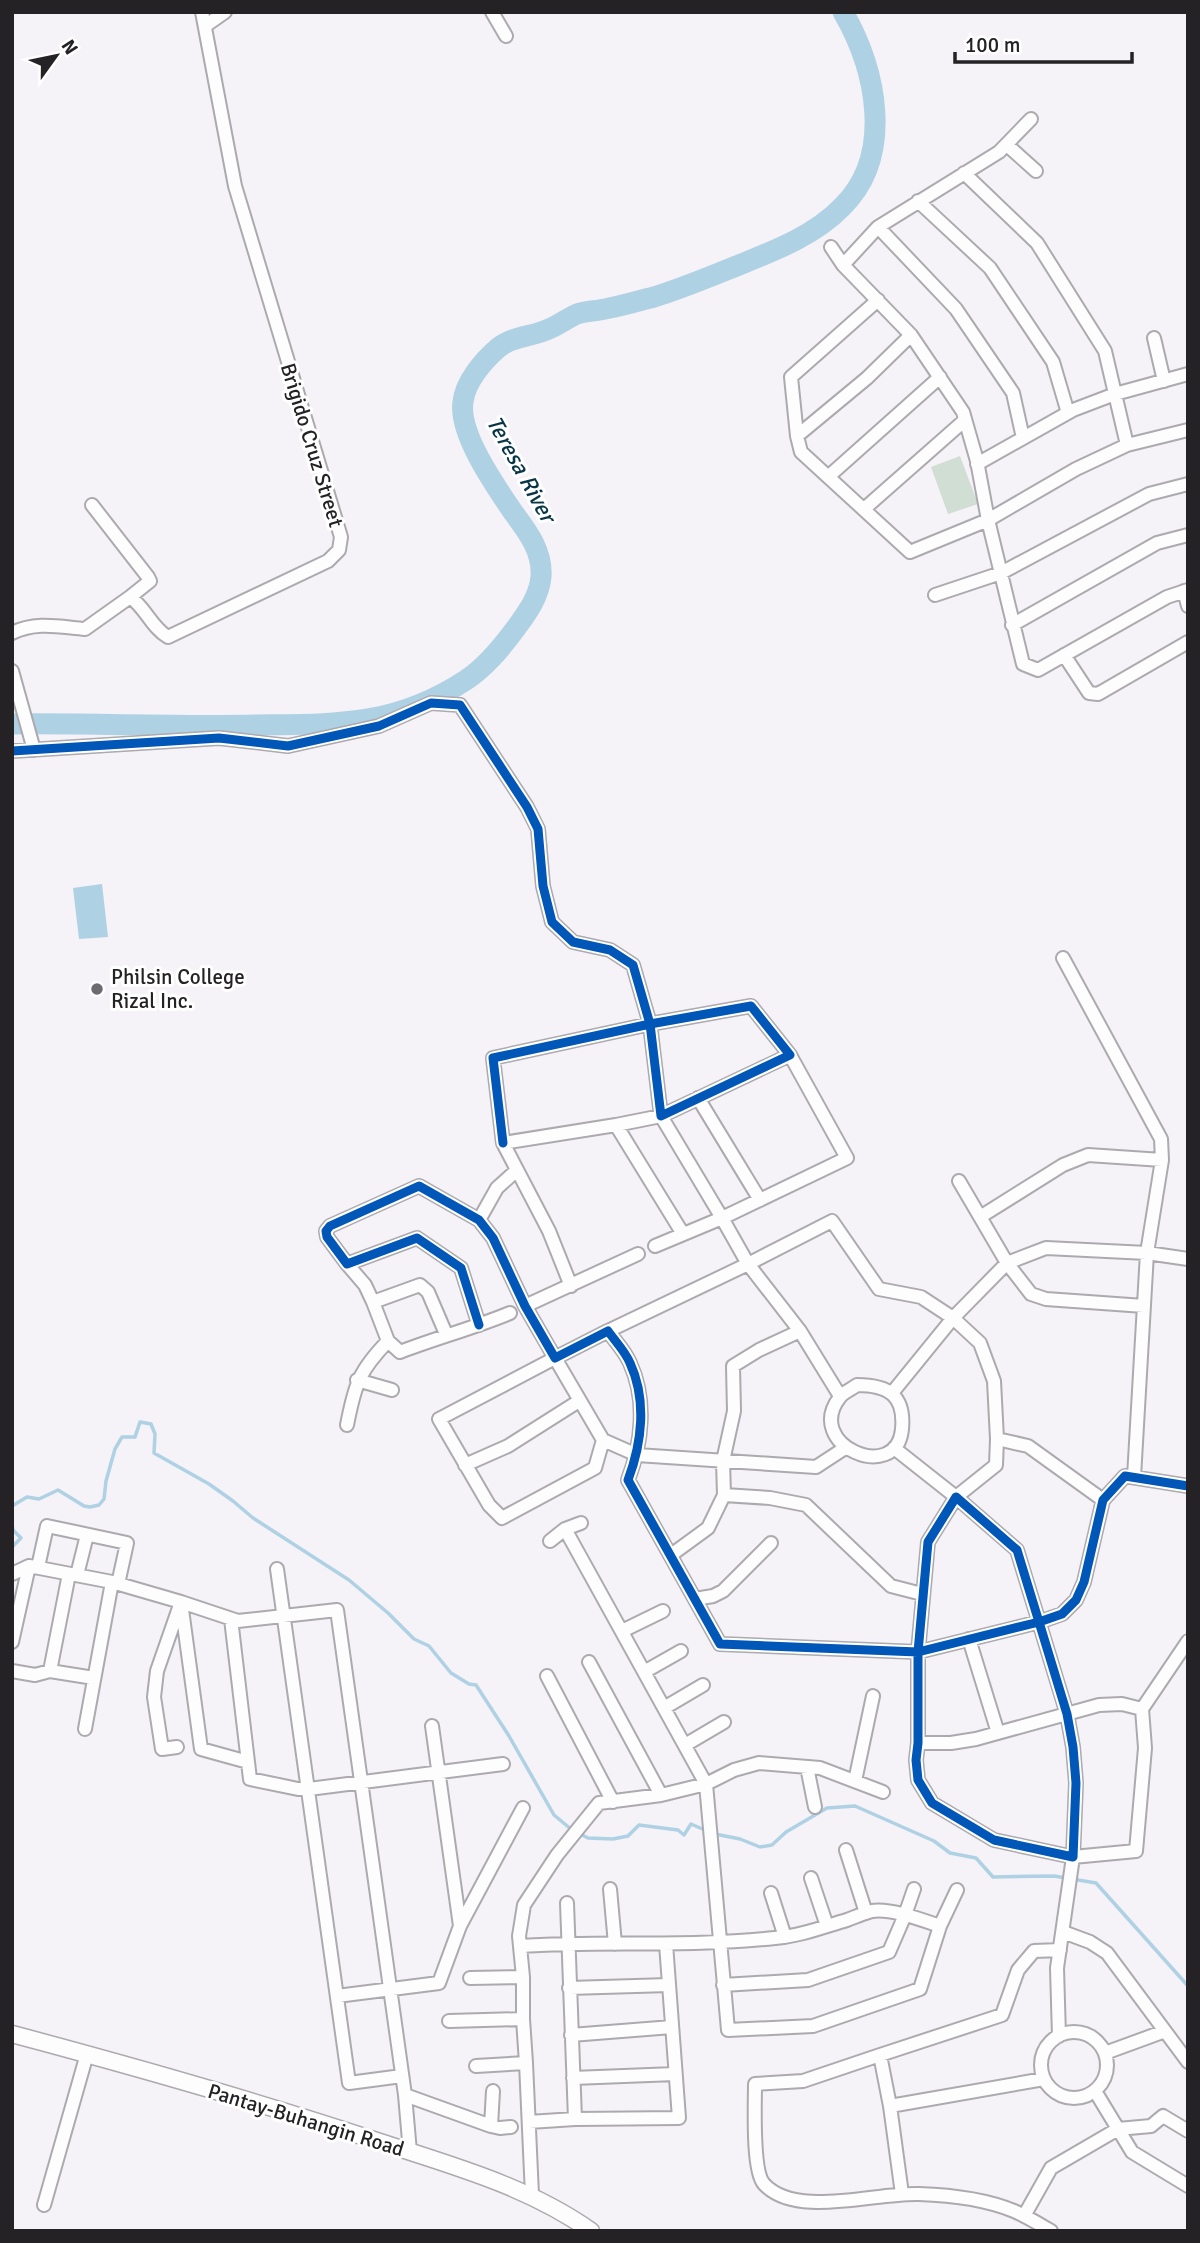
<svg xmlns="http://www.w3.org/2000/svg" width="1200" height="2243" viewBox="0 0 1200 2243" font-family="Signika,sans-serif">
  <rect width="100%" height="100%" fill="#f5f2f8"/>
  <path fill="#d1ded4" d="M960,456L978,504L948,514L931,467Z"/>
  <path fill="#afd1e4" d="M102,884L108,937L79,939L73,888Z"/>
  <g fill="none" stroke-linecap="round" stroke-linejoin="round">
    <path stroke="#afd1e4" stroke-width="3.5" d="M12,1506L27,1497L39,1499L58,1490L84,1506L90,1507L99,1505L104,1499L106,1481L115,1449L122,1437H135L140,1422L151,1424L155,1434L154,1453L209,1484L233,1501L253,1518L349,1580L388,1613L414,1639L429,1646L451,1673L469,1684L476,1685L509,1736L554,1815L572,1830L588,1838L613,1839L628,1836L639,1825L678,1830L684,1835L691,1824L707,1831
      M12,1524L13,1530L21,1538L12,1547
      M715,1834L740,1839L760,1847L772,1845L786,1832L827,1808L855,1806L934,1841L950,1853L976,1858L993,1877L1054,1876L1096,1883L1188,1986"/>
    <path stroke="#afd1e4" stroke-width="21" d="M12,724C94,723 176,727 258,725C338,724 396,726 466,680C486,667 502,647 516,628C527,613 539,597 541,577C543,551 527,531 513,512C496,487 458,433 463,402C465,382 483,361 498,348C514,335 534,337 551,328C560,324 568,318 577,314C586,311 596,311 605,309C621,306 638,301 654,297C680,289 704,279 729,269C768,253 812,238 842,207C895,155 876,69 843,12"/>
    <g stroke="#acaaae" stroke-width="16">
      <path id="minor" d="M492,12L506,36
        M205,26L225,12
        M1007,145L1036,171
        M964,173L1037,243L1105,351L1127,445
        M918,201L990,268L1053,362L1068,413
        M878,227L956,309L1013,393L1023,438
        M831,247L843,265L911,335L963,412L977,461L988,520L1023,664L1038,670L1167,597L1188,590
        M843,265L878,227L999,152L1031,119
        M878,300L791,377L797,436L801,452L910,552L988,520L1076,469L1127,445L1188,430
        M1154,338L1164,381
        M797,436L867,378L911,335
        M977,464L1073,410L1115,394L1188,374
        M829,476L940,377
        M92,505L148,577L150,581L130,597
        M864,509L965,420
        M1184,591L1188,606
        M935,595L1001,573L1149,494L1188,484
        M1012,625L1157,543L1188,535
        M12,633C36,621 60,627 85,629L130,597C145,607 152,628 168,637L328,561L339,550L341,537L235,186L202,12
        M1064,655L1089,693L1098,694L1188,642
        M12,671L34,750
        M12,751L219,738L288,746L379,726L431,703L460,705L527,807L538,829L543,886L552,922L573,942L610,950L633,965L650,1024L661,1116L790,1055L751,1006L650,1024L493,1058L503,1143
        M1063,958L1161,1139L1162,1160L1147,1253L1188,1259
        M698,1098L760,1200
        M616,1125L661,1116L722,1218L847,1158L790,1055
        M959,1181L1007,1263L1031,1294L1046,1299L1144,1306
        M980,1217L1063,1165L1088,1155L1162,1160
        M479,1220L497,1188L517,1170
        M347,1264L365,1285L373,1302
        M571,1286L549,1231L503,1143L616,1125L683,1234
        M525,1306L638,1254
        M479,1325L461,1268L417,1238L347,1264L327,1237L326,1231L330,1226L419,1186L479,1220L493,1238L525,1306L555,1358L608,1331C615,1341 625,1351 630,1363C647,1400 642,1443 628,1480L720,1644L918,1652L1039,1622L1017,1550L956,1497L928,1542L918,1652V1743L916,1760L918,1780L932,1803L994,1840L1073,1857L1076,1783L1073,1747L1067,1714L1039,1622L1062,1614L1076,1600L1084,1582L1103,1500L1125,1476L1188,1486
        M608,1331L748,1264L722,1218L655,1246
        M446,1334L428,1292L420,1285L373,1302L388,1341L400,1352C436,1338 474,1328 510,1313
        M555,1358L603,1440L595,1468L502,1518L489,1505L439,1419Z
        M357,1380L392,1390
        M857,1385C889,1385 905,1396 902,1429C897,1485 802,1445 840,1397C844,1392 852,1389 857,1385Z
        M892,1393L953,1318L1007,1263L1046,1248L1147,1253L1134,1477
        M840,1396L800,1331L748,1264L832,1221L879,1289L921,1297L953,1318L980,1343L994,1381L997,1439L1028,1446L1103,1500
        M347,1425C355,1384 359,1371 388,1341
        M603,1440L637,1455L816,1467L845,1448
        M894,1448L956,1497L996,1465L997,1439
        M465,1465L508,1446L579,1401
        M724,1495L770,1498L806,1505L891,1586L922,1594
        M565,1529L581,1523
        M671,1555L708,1528L724,1495L723,1461L734,1411L733,1366L759,1350L800,1331
        M38,1567L47,1526L127,1543L118,1584
        M277,1569L349,2083L402,2076
        M12,1574L29,1566L112,1582L181,1602L238,1621L337,1610L405,2095L410,2152
        M77,1575L87,1535
        M695,1599L713,1596L723,1591L771,1543
        M181,1602L201,1749L248,1762
        M231,1619L250,1779L298,1789H309L503,1764
        M622,1631L663,1611
        M969,1639L998,1733
        M12,1642L29,1566
        M589,1662L661,1795
        M12,1671L35,1675L50,1671L94,1678
        M50,1671L69,1574
        M644,1672L681,1651
        M547,1676L613,1802
        M664,1708L703,1685
        M432,1726L460,1926
        M85,1729L112,1582
        M918,1743H951L976,1739L1099,1705L1122,1704L1142,1709
        M685,1745L724,1722
        M177,1747L162,1749L154,1697L157,1671L180,1605
        M807,1767L815,1807
        M855,1781L873,1696
        M846,1850L866,1913
        M811,1878L827,1926
        M610,1889L615,1944
        M771,1893L785,1937
        M567,1903L575,2119L679,2118L666,1944
        M940,1926L957,1890
        M1063,1932L1090,1942L1107,1953L1188,2062
        M520,1946C605,1941 690,1947 775,1938C800,1936 823,1927 847,1920C855,1917 864,1913 872,1911C891,1908 922,1920 940,1926L920,1989L813,2026L728,2030L706,1784L565,1529L550,1541
        M523,1977V2019
        M470,1978L523,1977L519,1936L524,1905L557,1855L599,1803L661,1795L706,1784L734,1770L759,1763L820,1768L883,1792
        M723,1985L808,1980L889,1952L905,1915L914,1889
        M569,1988L669,1985
        M337,1996L439,1983L460,1926L523,1808
        M449,2021L523,2019L526,2063L476,2066
        M1041 2065a33 33 0 1 1 66 0a33 33 0 1 1-66 0Z
        M571,2035L672,2027
        M1059,2036L1057,1968L1073,1857L1136,1851L1145,1748L1142,1709L1188,1641
        M1105,2053L1165,2031
        M880,2055L1002,2015L1018,1970L1034,1951L1060,1950
        M526,2063L532,2195
        M573,2078L675,2074
        M1095,2091L1132,2152L1188,2186
        M405,2095L491,2126L500,2128L511,2127
        M890,2106L1044,2079
        M529,2122L575,2119
        M491,2126L493,2091
        M902,2194L890,2106L880,2055L803,2081L755,2084C755,2104 752,2171 764,2184C796,2219 876,2192 919,2194C949,2195 985,2199 1014,2211C1026,2216 1039,2224 1051,2231
        M44,2205L87,2054
        M1024,2216L1051,2168L1118,2129L1151,2126L1163,2116L1188,2131"/>
    </g>
    <g stroke="#acaaae" stroke-width="19">
      <path id="tertiary" d="M12,2034C136,2067 259,2102 380,2142C453,2166 527,2186 591,2231"/>
    </g>
    <use href="#minor" stroke="#fefdfe" stroke-width="12"/>
    <use href="#tertiary" stroke="#fefdfe" stroke-width="16"/>
    <g stroke="#fff" stroke-width="13">
      <path id="cycleway" d="M12,751L219,738L288,746L379,726L431,703L460,705L527,807L538,829L543,886L552,922L573,942L610,950L633,965L650,1024L661,1116L790,1055L751,1006L650,1024L493,1058L503,1143
        M479,1325L461,1268L417,1238L347,1264L327,1237L326,1231L330,1226L419,1186L479,1220L493,1238L525,1306L555,1358L608,1331C615,1341 625,1351 630,1363C647,1400 642,1443 628,1480L720,1644L918,1652L1039,1622L1017,1550L956,1497L928,1542L918,1652V1743L916,1760L918,1780L932,1803L994,1840L1073,1857L1076,1783L1073,1747L1067,1714L1039,1622L1062,1614L1076,1600L1084,1582L1103,1500L1125,1476L1188,1486"/>
    </g>
    <use href="#cycleway" stroke="#0057b8" stroke-width="9"/>
  </g>
  <circle fill="#6d6b6f" stroke="#fff" stroke-width="2.5" cx="97" cy="989" r="7"/>
  <g text-anchor="middle" dominant-baseline="central" stroke-width="6" stroke-linejoin="round" paint-order="stroke">
    <g font-size="21" fill="#242225" stroke="#fff">
      <text transform="translate(312 445) rotate(73)">Brigido Cruz Street</text>
      <text transform="translate(306 2120) rotate(17)">Pantay-Buhangin Road</text>
    </g>
    <g font-size="21" fill="#242225" stroke="#fff" text-anchor="start">
      <text x="111" y="977">Philsin College<tspan x="111" dy="24">Rizal Inc.</tspan></text>
    </g>
    <g font-size="23" font-style="italic" fill="#093647" stroke="#fff">
      <text transform="translate(521 469) rotate(61)">Teresa River</text>
    </g>
  </g>
  <rect width="1200" height="2243" fill="none" stroke="#242225" stroke-width="28"/>
  <g transform="translate(56 56) rotate(57)" stroke="#ffffff" stroke-width="5" paint-order="stroke">
  <path d="M0-5L12 26L0 18L-12 26Z" fill="#242225"/>
  <text y="-10" font-size="19" font-weight="bold" text-anchor="middle" fill="#242225">N</text>
  </g>
  <path d="M955 52v10h177v-10" fill="none" stroke="#242225" stroke-width="3.5"/>
  <text x="965" y="52" font-size="21" fill="#242225" stroke="#ffffff" stroke-width="5" paint-order="stroke">100 m</text>
</svg>
